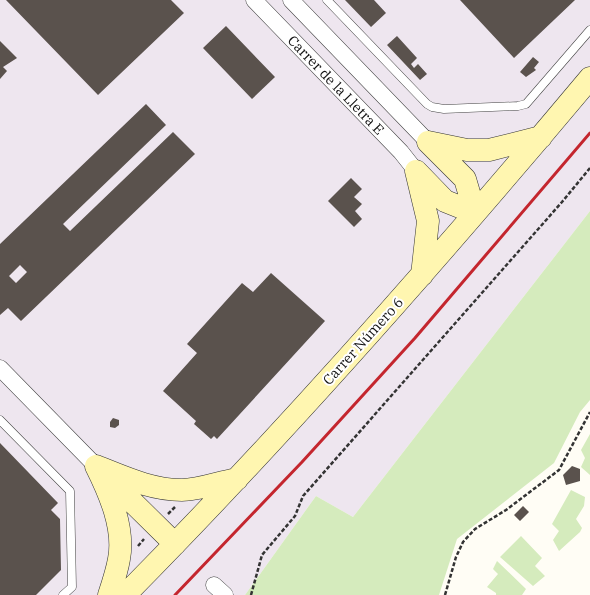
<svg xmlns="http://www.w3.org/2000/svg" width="590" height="595" viewBox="0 0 590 595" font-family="'IBM Plex Serif',serif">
  <rect width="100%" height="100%" fill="#fffdf5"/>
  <path fill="#eee6ef" d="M0,0H590V211L353,517L316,496L245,595H0Z"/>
  <path fill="#d5ebbd" d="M590,211V400L580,412L554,463L457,539L439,595H245L316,496L353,517Z
    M590,434V475L581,467L585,458L581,450Z
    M571,490L585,497L584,506L576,519L582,528L580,532L559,551L553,540L559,531L552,524Z
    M521,536L542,558L535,566L545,576L533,586L500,557Z
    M497,561L526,589L522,595H496V593L487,587L498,574L493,569Z"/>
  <path fill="#5a524d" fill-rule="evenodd" d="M6,0H171L184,13L98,95Z
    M345,0H374L386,13L371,27Z
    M460,0H575L514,58Z
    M226,26L275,77L252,99L203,48Z
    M397,36L417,58L411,64L414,68L418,64L427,74L420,80L387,45Z
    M0,41L17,58L3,67L7,71L0,79Z
    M533,57L539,62L534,68L536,70L526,77L520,72Z
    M146,104L166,125L63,224L70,231L173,132L195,154L21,321L8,308L0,315V244ZM20,265L27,272L16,283L9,276Z
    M351,178L362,189L354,197L362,204L355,211L362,219L354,227L328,201Z
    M271,273L325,321L217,439L214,436L211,439L194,424L196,421L163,391L197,353L187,344L242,283L253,292Z
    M113,418L119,420V425L115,428L110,427V422Z
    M0,443L58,503L51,510L60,519L61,570L36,595H0Z
    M572,466L580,469V481L566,485L563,475Z
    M523,506L529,512L520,521L514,515Z"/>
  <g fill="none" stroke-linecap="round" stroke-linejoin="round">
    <g stroke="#444" stroke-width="9">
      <path id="service" d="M327,0L427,104L432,107L444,109L518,106L526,104L590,30
        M0,420L70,491L72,587L63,595"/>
    </g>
    <g stroke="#444" stroke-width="17">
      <path id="minor" d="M254,0L401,152L416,171
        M291,0L428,142
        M0,368L96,466
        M214,585L225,595"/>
    </g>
    <g stroke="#333" stroke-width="23">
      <path id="secondary" d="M428,142L467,150H489L541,137
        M428,142L465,179L475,213
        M416,171L428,221L422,275
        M417,172L445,201L475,213
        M96,466C124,477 151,490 182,490C199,490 219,482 237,479
        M96,466C109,492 125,528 119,559C117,571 113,583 109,595
        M104,474L175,544
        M125,595C288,430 441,256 590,78"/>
    </g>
    <path stroke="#333" stroke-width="2.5" stroke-dasharray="4 2" stroke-linecap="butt" d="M168,514L175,507
      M138,546L144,539
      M251,595L262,555L295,516L303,496L562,202L590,168
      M445,595L456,557L463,542L475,529L506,510L559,470L590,412"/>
    <use href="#service" stroke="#fff" stroke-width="8"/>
    <use href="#minor" stroke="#fff" stroke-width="16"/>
    <use href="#secondary" stroke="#fff6b0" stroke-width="22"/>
    <path stroke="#c4262e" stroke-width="3" d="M175,595L302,462L415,338L590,133"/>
  </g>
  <g text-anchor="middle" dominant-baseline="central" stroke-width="4" stroke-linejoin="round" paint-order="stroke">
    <g font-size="14" fill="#111" stroke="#fff">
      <text transform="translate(336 85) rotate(46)">Carrer de la Lletra E</text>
      <text transform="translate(363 341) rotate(-48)">Carrer Número 6</text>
    </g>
  </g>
</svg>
